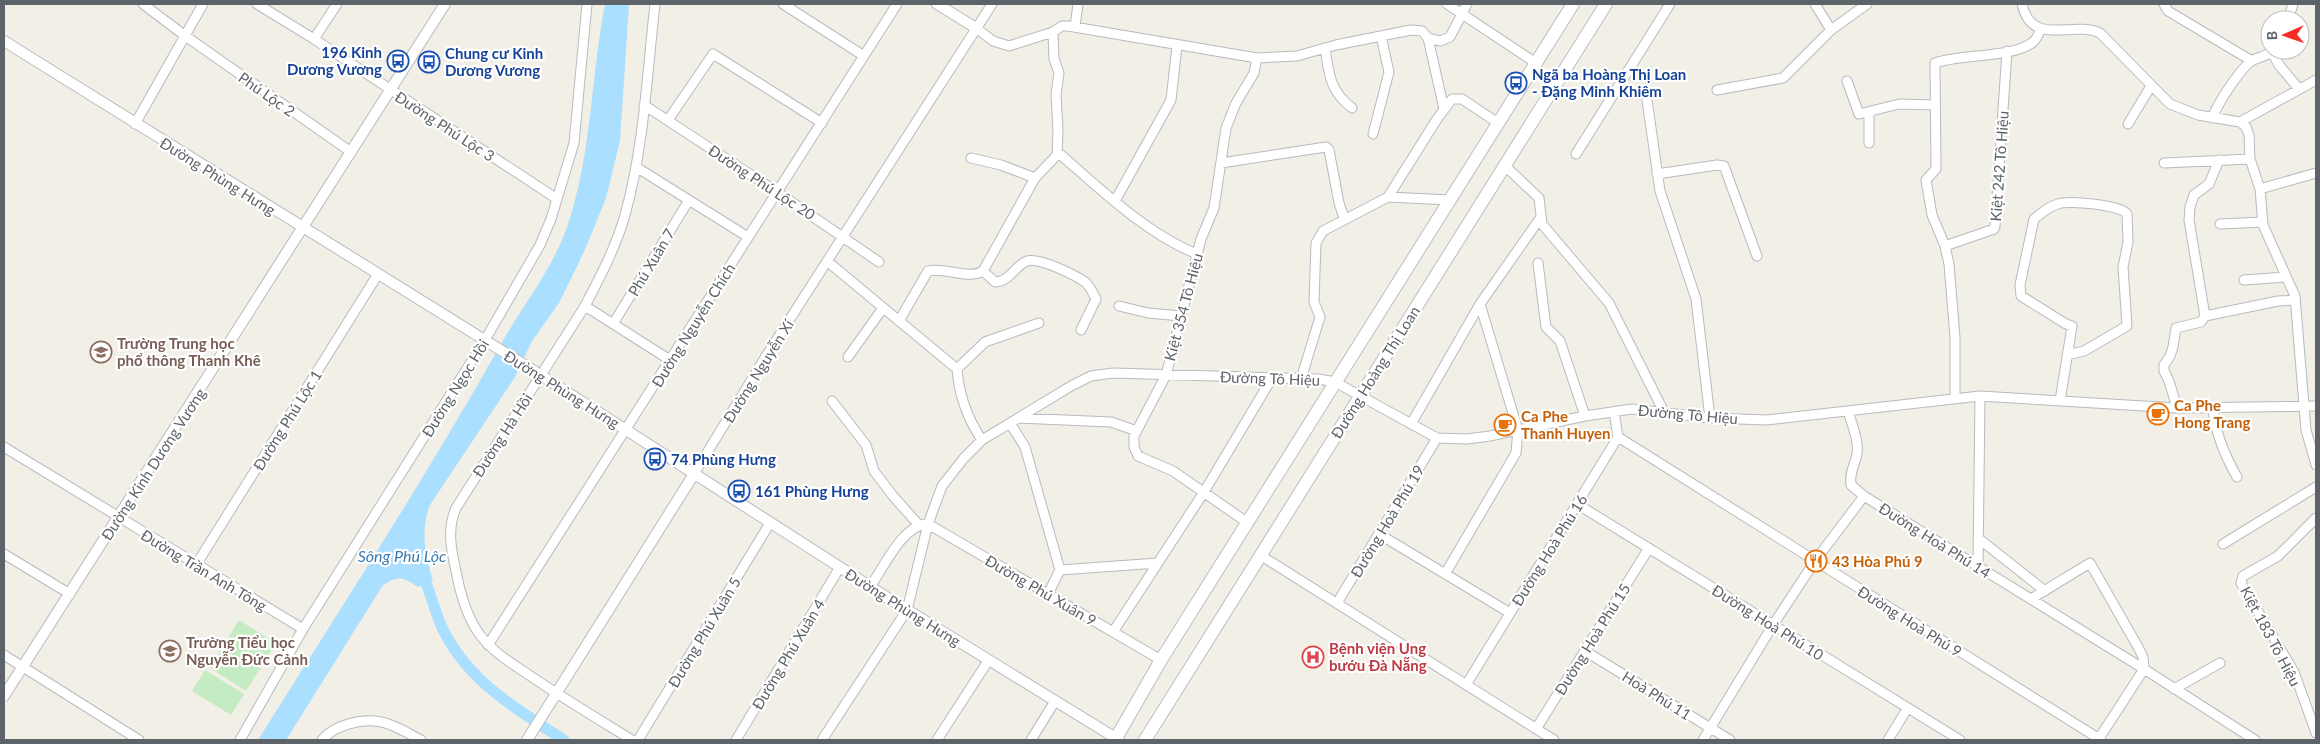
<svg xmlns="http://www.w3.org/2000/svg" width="2320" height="744" viewBox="0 0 2320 744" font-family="Lato,sans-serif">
  <rect width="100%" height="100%" fill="#f2efe7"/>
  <path fill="#c4ebc2" d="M239,620L276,643L246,691L210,668Z
    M205,670L244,694L231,715L192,691Z"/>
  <path fill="#aadfff" d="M605,4H629L620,141L606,198L584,252L559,303L532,341L515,377L430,505C420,530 425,555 433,580L418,587C403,577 399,575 383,585L286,740H258C340,609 425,479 501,344C524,303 555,266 569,221C592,150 591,76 605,4Z"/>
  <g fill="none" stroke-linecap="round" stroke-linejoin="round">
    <path stroke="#aadfff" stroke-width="11" d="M426,583C431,596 435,610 440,623C464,679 516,709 564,740"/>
    <g stroke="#b7babf" stroke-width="11">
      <path id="minor" d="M143,4L184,35L351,152
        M257,4L314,39L557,199
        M783,4L864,56
        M1447,4L1536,63
        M1815,4L1831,30
        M2022,4C2032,48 2072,20 2100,33L2170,104L2198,115L2240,122L2246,127L2249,135L2250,159L2260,189L2263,225L2295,296L2306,430L2316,465
        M2164,4L2168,11L2252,61
        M2288,20L2293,4
        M1075,27L1078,4
        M976,28L993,41L1009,46L1053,32L1062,26H1068L1257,58L1297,56L1336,45L1411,30L1422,31L1428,38L1440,41L1450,37L1467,4
        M1053,32L1054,59L1059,73L1056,94L1058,131L1057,155
        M1428,38L1444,109
        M314,39L337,4
        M1325,48C1329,75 1330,91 1352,108
        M2272,52L2279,65L2299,89
        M1847,81L1859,114L1899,104L1934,105
        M1717,90L1783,78L1831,30L1867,4
        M1647,100L1660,191L1696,299L1710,418
        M644,105L777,192L879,262
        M1869,113V143
        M2213,118C2216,105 2242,66 2253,60C2260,57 2267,56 2274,50
        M668,120L713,54L822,123
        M2240,122L2316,80
        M135,124L203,4
        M2128,124L2151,86
        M1373,134L1389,72L1381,36
        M1576,154L1670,4
        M971,158L1001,165L1035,178
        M1221,163L1326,147L1329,150L1339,203L1344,218
        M2164,163L2250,159
        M1504,165L1539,198L1542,224L1609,303L1664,412
        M636,167L748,237
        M1657,174L1717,165L1724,166L1757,256
        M2260,189L2316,173
        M1388,197L1450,200
        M1115,201L1171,100L1177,46
        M2220,224L2263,222
        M1945,246L1994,229L1995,226L2007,51
        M827,261L957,369C959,396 967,418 982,440
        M1538,263L1546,327L1560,341L1585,416
        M983,271L995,282C1011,281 1014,266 1027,261C1039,257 1075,275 1085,282C1090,286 1093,293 1096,299L1081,330
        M2244,280L2286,277
        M585,306L670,360
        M1119,306L1148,313L1181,316
        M2205,316L2278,301L2295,300
        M899,321L928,271C945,267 968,280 983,271L1035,178L1057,155H1061C1101,190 1147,234 1197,254
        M613,324L689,200
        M848,357L883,308
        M957,369L985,342L1039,323
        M1301,379L1320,317L1314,302L1316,243L1323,231L1388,197L1437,119L1452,99H1462L1498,123
        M1955,398V338L1949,264L1945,246L1932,215L1926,180L1936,169L1935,63C1959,54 2014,58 2033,42C2037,39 2039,33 2040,29
        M832,401L866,445L874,471L893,496L918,524
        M2060,401L2072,326L2066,324L2021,296L2020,285L2034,219C2042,213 2049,206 2058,204C2068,200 2122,205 2127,214L2128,242L2123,267L2127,326L2084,351L2067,355
        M2177,408L2169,381L2164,371V365L2170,356L2173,347L2176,328L2201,322L2205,316L2189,220L2190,207L2194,195L2209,184L2219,160
        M2213,408C2215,432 2225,456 2237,477
        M1848,411C1852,425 1859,440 1857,454C1855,465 1849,472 1851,485L1864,496
        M1018,418L1111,422L1137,431
        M1010,423L1025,447L1060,570L1158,563
        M1411,424L1480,304L1541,217
        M1618,437L2101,740
        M4,447L303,629
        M694,474L763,361L992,4
        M1577,504L1960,740
        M2316,518L2278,556L2243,576L2241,583L2294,672L2316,733
        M1248,523L1173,471L1138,456L1134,447V436L1166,375L1201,239L1214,208L1226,128L1236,103L1254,73L1257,58
        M1379,534L1510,613
        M1978,538L2045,591
        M2223,544L2316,487
        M4,554L70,594
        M1260,555L1554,740
        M196,565L378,274
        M1978,567L1980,396
        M1445,574L1516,453L1518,430L1480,304
        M870,587C884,567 903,524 928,524L1161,660
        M1048,594L1060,570
        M2031,599L2090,563L2138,647L2143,657L2144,669L2098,740
        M1337,603L1437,438
        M1113,632L1204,492L1272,378
        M488,645L897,4
        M1585,651L1730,740
        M4,655L139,740
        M1466,685L1618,437L1614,412
        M2174,689L2220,663
        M1536,729L1649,548
        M240,740L303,629L485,340L540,245L551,219L574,143L587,4
        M322,740C334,725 362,718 381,722C394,724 409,734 421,740
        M632,740C598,719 563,698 529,675C511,663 493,652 480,635C466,616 460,593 456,571C451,550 447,528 456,508L585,306C600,277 616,247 625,215C644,147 647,74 655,4
        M638,740L770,523
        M736,740L840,567
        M822,740L907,610L928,524L942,486L964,458L982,440L1071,386L1091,376L1113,373L1319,379L1335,382L1437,438L1467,439L1490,436L1585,416L1632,409L1710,418L1767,420L1980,396L2177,408L2316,406
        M937,740L988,661
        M1031,740L1055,701
        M1703,740L1773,625L1815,561L1864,496L2144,669L2255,740
        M1888,740L1907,709"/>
    </g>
    <g stroke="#b7babf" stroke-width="12">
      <path id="tertiary" d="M937,4L976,28
        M4,41L528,367L891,600L1119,740
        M4,696L445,4
        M527,740L694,474"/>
    </g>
    <g stroke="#babec4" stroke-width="14">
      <path id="secondary" d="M1115,740L1161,660L1573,4
        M1145,740L1606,4"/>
    </g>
    <use href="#minor" stroke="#fff" stroke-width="9"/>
    <use href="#tertiary" stroke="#fff" stroke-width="10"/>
    <use href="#secondary" stroke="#fff" stroke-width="12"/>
  </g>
  <defs>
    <g id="bus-ring" transform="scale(1.125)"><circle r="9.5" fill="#fff" stroke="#1a4fb4" stroke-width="1.5"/><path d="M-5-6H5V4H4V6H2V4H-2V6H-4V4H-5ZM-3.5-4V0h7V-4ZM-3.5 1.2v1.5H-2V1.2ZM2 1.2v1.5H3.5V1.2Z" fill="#1a4fb4"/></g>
    <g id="school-ring" transform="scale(1.125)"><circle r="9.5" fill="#fff" stroke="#8d6e63" stroke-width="1.5"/><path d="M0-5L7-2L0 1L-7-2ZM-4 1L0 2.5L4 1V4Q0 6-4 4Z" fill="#8d6e63"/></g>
    <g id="cafe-ring" transform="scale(1.125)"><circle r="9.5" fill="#fff" stroke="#e8710a" stroke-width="1.5"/><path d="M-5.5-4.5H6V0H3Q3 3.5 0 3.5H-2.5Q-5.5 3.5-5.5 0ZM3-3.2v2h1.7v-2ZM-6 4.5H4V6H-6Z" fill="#e8710a"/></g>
    <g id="restaurant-ring" transform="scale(1.125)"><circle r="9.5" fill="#fff" stroke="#e8710a" stroke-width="1.5"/><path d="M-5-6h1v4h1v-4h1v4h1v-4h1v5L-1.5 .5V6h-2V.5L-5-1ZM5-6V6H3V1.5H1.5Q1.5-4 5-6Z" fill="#e8710a"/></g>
    <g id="hospital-ring" transform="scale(1.125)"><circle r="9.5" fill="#fff" stroke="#e0444e" stroke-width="1.5"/><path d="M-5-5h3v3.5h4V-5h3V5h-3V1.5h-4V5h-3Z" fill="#e0444e"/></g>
  </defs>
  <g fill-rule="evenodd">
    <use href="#bus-ring" x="398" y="61"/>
    <use href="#bus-ring" x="429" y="62"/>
    <use href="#bus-ring" x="1516" y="83"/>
    <use href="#school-ring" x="101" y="352"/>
    <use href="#cafe-ring" x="2158" y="414"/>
    <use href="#cafe-ring" x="1505" y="425"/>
    <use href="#bus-ring" x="655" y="459"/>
    <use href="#bus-ring" x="739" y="491"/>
    <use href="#restaurant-ring" x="1816" y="561"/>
    <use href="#school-ring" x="170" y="651"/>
    <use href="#hospital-ring" x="1313" y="657"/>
  </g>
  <g text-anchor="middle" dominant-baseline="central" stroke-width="4.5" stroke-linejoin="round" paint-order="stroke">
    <g font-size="15" font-weight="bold" fill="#164399" stroke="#fff" text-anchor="start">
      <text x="382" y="52" text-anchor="end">196 Kinh<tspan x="382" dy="17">Dương Vương</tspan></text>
      <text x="445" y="53">Chung cư Kinh<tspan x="445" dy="17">Dương Vương</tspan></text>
      <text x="1532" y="74">Ngã ba Hoàng Thị Loan<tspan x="1532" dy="17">- Đặng Minh Khiêm</tspan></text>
      <text x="671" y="459">74 Phùng Hưng</text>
      <text x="755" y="491">161 Phùng Hưng</text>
    </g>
    <g font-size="15" fill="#5e6369" stroke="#fff">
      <text transform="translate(267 94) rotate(35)">Phú Lộc 2</text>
      <text transform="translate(445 126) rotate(33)">Đường Phú Lộc 3</text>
      <text transform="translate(1999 166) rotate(-86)">Kiệt 242 Tô Hiệu</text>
      <text transform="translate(218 176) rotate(32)">Đường Phùng Hưng</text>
      <text transform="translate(762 182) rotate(33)">Đường Phú Lộc 20</text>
      <text transform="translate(651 262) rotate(-59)">Phú Xuân 7</text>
      <text transform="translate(1183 307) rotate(-75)">Kiệt 354 Tô Hiệu</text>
      <text transform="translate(693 325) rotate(-58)">Đường Nguyễn Chích</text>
      <text transform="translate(758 371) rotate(-58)">Đường Nguyễn Xí</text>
      <text transform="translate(1375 372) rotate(-58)">Đường Hoàng Thị Loan</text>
      <text transform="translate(1270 378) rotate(2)">Đường Tô Hiệu</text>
      <text transform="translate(455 388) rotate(-58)">Đường Ngọc Hồi</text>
      <text transform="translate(562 389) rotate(32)">Đường Phùng Hưng</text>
      <text transform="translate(1688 414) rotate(5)">Đường Tô Hiệu</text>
      <text transform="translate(287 420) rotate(-58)">Đường Phú Lộc 1</text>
      <text transform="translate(502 435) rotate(-57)">Đường Hà Hồi</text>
      <text transform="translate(153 464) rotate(-57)">Đường Kinh Dương Vương</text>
      <text transform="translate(1387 521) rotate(-59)">Đường Hoà Phú 19</text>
      <text transform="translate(1935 540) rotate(32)">Đường Hoà Phú 14</text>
      <text transform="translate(1549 550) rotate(-58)">Đường Hoà Phú 16</text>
      <text transform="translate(204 570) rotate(31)">Đường Trần Anh Tông</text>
      <text transform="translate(1041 590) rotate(30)">Đường Phú Xuân 9</text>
      <text transform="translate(903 607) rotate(32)">Đường Phùng Hưng</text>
      <text transform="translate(1910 621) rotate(32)">Đường Hoà Phú 9</text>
      <text transform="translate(1768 622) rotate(32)">Đường Hoà Phú 10</text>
      <text transform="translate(704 632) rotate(-59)">Đường Phú Xuân 5</text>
      <text transform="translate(2271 636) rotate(62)">Kiệt 183 Tô Hiệu</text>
      <text transform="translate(1592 639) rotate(-58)">Đường Hoà Phú 15</text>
      <text transform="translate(788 654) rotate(-59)">Đường Phú Xuân 4</text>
      <text transform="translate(1657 695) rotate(32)">Hoà Phú 11</text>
    </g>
    <g font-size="15" font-weight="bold" fill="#785e54" stroke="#fff" text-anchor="start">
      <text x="117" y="343">Trường Trung học<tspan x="117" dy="17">phổ thông Thanh Khê</tspan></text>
      <text x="186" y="642">Trường Tiểu học<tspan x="186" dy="17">Nguyễn Đức Cảnh</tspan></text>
    </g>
    <g font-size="15" font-weight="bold" fill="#c56008" stroke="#fff" text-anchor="start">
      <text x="2174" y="405">Ca Phe<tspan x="2174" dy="17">Hong Trang</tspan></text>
      <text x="1521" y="416">Ca Phe<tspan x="1521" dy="17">Thanh Huyen</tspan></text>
      <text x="1832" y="561">43 Hòa Phú 9</text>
    </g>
    <g font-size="15" font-weight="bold" fill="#be3a42" stroke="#fff" text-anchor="start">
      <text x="1329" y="648">Bệnh viện Ung<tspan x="1329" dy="17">bướu Đà Nẵng</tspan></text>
    </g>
    <g font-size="16" font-style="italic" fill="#397ab2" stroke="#fff">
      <text x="402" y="555">Sông Phú Lộc</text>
    </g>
  </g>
  <rect width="2320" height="744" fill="none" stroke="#5e6369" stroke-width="10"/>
  <g transform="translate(2285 35) rotate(268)"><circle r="24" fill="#ffffff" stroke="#bfc1c3"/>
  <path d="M0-4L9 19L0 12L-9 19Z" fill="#f92b26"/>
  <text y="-8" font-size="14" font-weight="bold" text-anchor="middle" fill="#5e6369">B</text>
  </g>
</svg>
